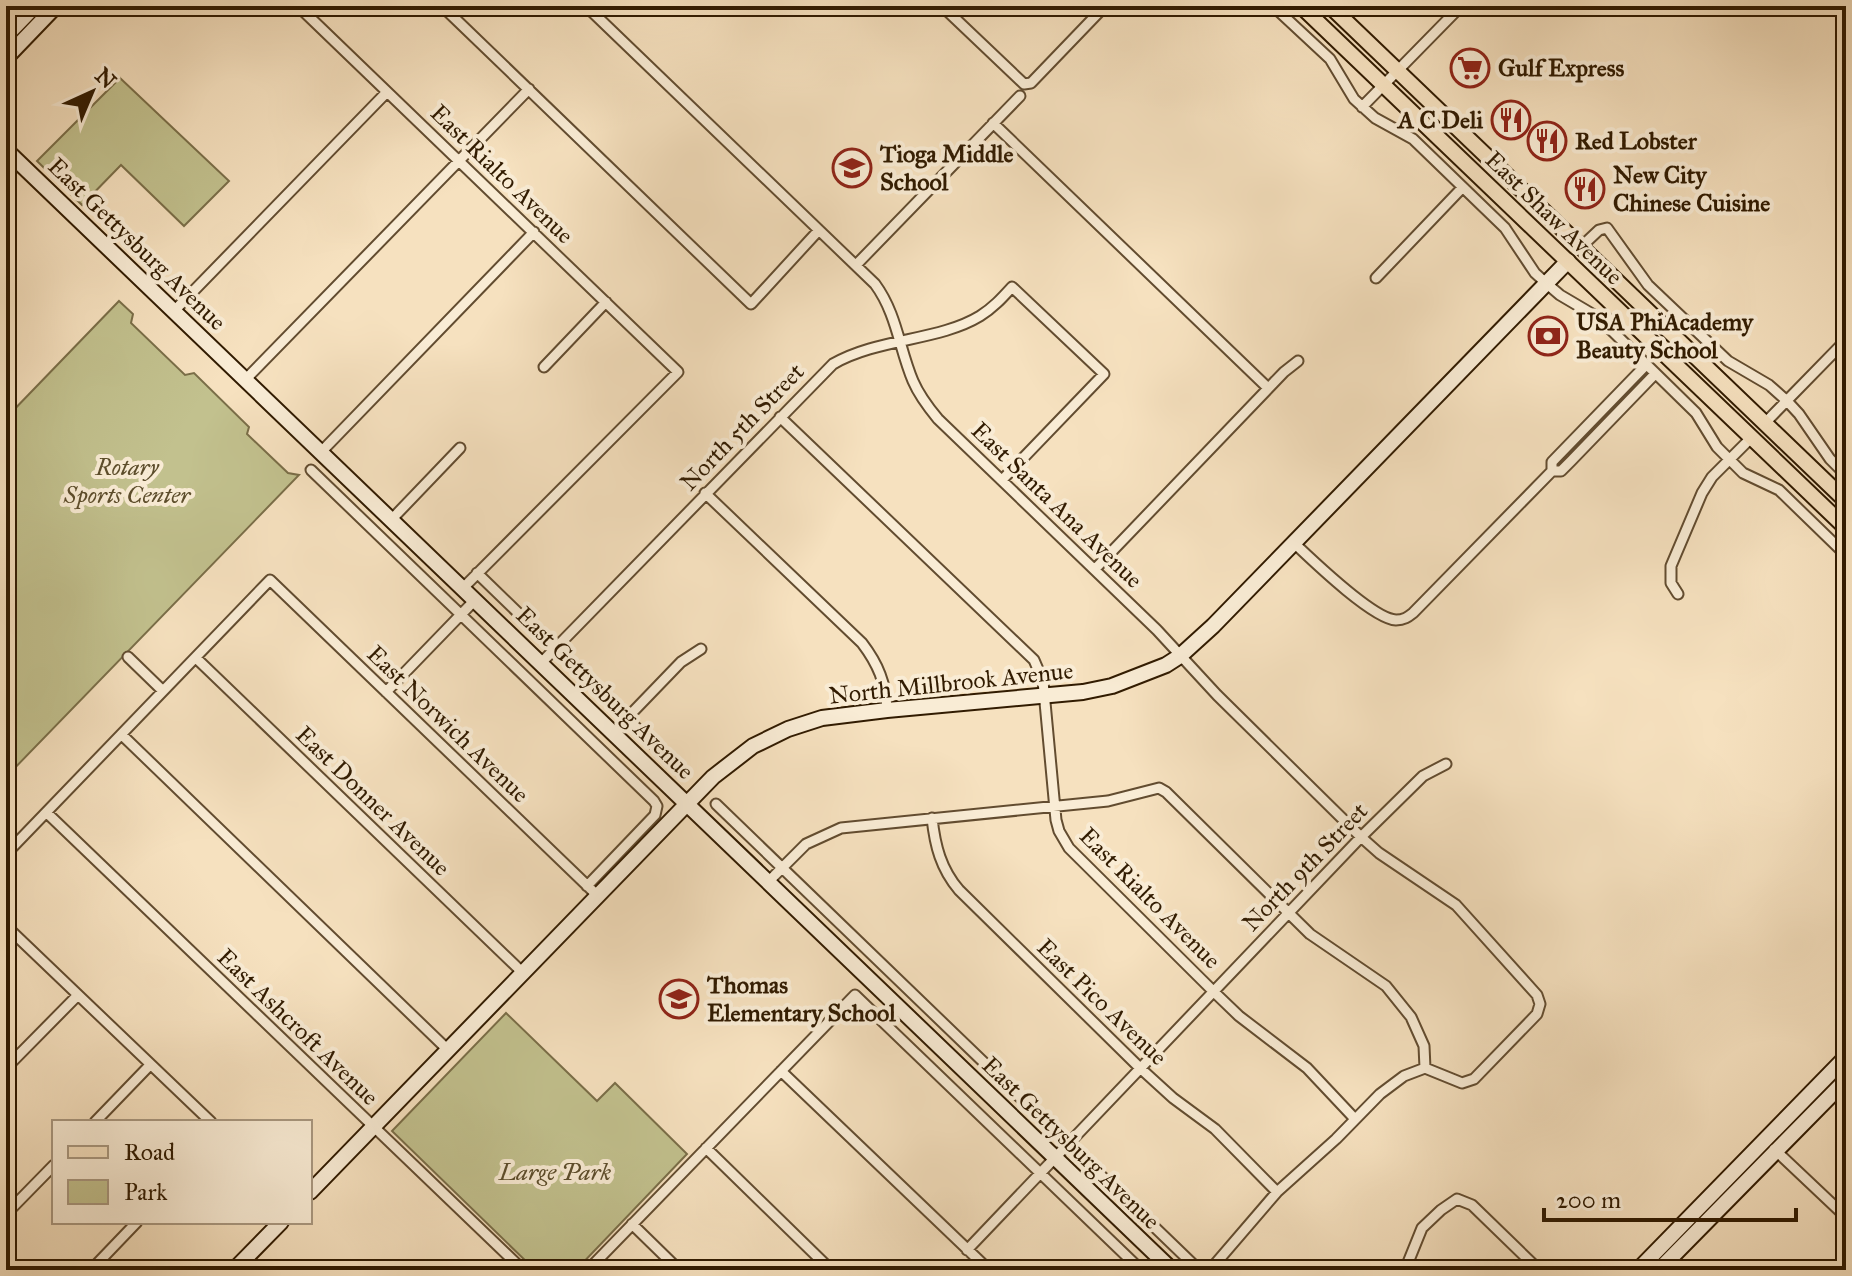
<svg xmlns="http://www.w3.org/2000/svg" width="1852" height="1276" viewBox="0 0 1852 1276" font-family="'IM FELL Great Primer',serif">
  <rect width="100%" height="100%" fill="#f6e1bf"/>
  <filter id="stains"><feTurbulence type="fractalNoise" baseFrequency=".0025" numOctaves="4"/><feColorMatrix values="0 0 0 0 .2 0 0 0 0 .09 0 0 0 0 .02 0 0 0 .5 -.17"/></filter>
  <radialGradient id="worn" r=".72"><stop offset=".6" stop-color="#630" stop-opacity="0"/><stop offset="1" stop-color="#630" stop-opacity=".3"/></radialGradient>
  <path fill="#c2c18e" stroke="#7a6e48" stroke-width="2" d="M120,78L229,181L184,226L121,165L82,205L37,161Z
    M119,301L133,314L131,323L185,375L194,373L249,427L247,434L288,473L299,475L6,777V418Z
    M506,1013L597,1101L615,1083L687,1154L576,1270H535L392,1131Z"/>
  <g fill="none" stroke-linecap="round" stroke-linejoin="round">
    <g stroke="#624c30" stroke-width="13">
      <path id="street" d="M298,6L678,372L464,587
        M442,6L751,304L819,230
        M586,6L875,284C897,314 899,348 913,381C919,395 928,407 938,419L1157,630L1217,695L1361,837L1379,853L1456,905L1537,995L1540,1004L1537,1014L1474,1079L1462,1083L1425,1068L1404,1076L1380,1094L1336,1139L1277,1192L1210,1270
        M942,6L1024,84L1031,83L1105,6
        M1273,6L1330,59L1354,99L1375,118L1413,139L1505,228L1535,273L1546,283L1560,295L1599,318L1696,413L1717,447L1743,473L1779,490L1846,555
        M1362,107L1461,6
        M993,123L1268,388
        M1582,246L1599,230L1607,228L1648,285L1728,361L1769,385L1787,401L1799,414L1830,459L1846,475
        M856,265L1020,96
        M1376,278L1462,188
        M175,310L387,92
        M544,367L606,302
        M246,379L529,89
        M780,417L1034,660L1043,681L1056,820L1059,831L1069,848L1213,991L1239,1016L1307,1068L1355,1119
        M1764,424L1846,340
        M322,451L534,232
        M311,470L654,801L657,806L655,815L587,886
        M1552,471V462L1646,365
        M705,493L862,643C878,664 886,683 887,710
        M392,519L460,448
        M1294,543C1312,560 1373,619 1396,620C1404,620 1408,617 1413,613L1552,471H1561L1571,461L1655,374
        M1095,569L1284,372L1298,361
        M477,573L681,771
        M1678,594L1671,583V566L1702,493L1712,477L1752,437
        M128,657L163,691
        M196,658L523,973
        M542,662L833,364C878,338 939,341 980,316C993,308 1002,298 1012,287L1104,374L1002,480
        M386,692L476,599
        M627,718L681,662L701,649
        M122,735L448,1050
        M716,804L1199,1270
        M47,813L523,1270
        M932,818C935,846 941,869 959,890L1139,1067L1173,1098L1215,1129L1277,1192
        M6,854L270,580L598,896
        M769,881L806,844L841,828L1108,801L1159,788L1166,792L1310,934L1386,986L1411,1017L1424,1046L1425,1068
        M6,926L211,1122
        M6,1068L78,995
        M781,1071L989,1270
        M95,1122L150,1065
        M706,1148L831,1270
        M1774,1149L1846,1217
        M6,1214L54,1165
        M632,1224L679,1270
        M967,1250L1361,837L1423,776L1446,764
        M91,1270L137,1222
        M588,1270L855,995L1141,1270
        M1405,1270L1422,1228L1441,1210L1457,1199L1472,1205L1539,1270"/>
    </g>
    <g stroke="#311b01" stroke-width="18">
      <path id="secondary" d="M6,36L35,6
        M6,58L56,6
        M6,150L1172,1270
        M310,1192L713,777L753,746L788,729L822,718L887,710L1083,692L1112,686L1166,665L1180,656L1213,626L1568,261
        M234,1270L281,1222
        M1638,1270L1846,1057
        M1659,1270L1846,1080"/>
    </g>
    <g stroke="#311b01" stroke-width="18">
      <path id="primary" d="M1301,6L1846,528
        M1330,6L1846,501"/>
    </g>
    <use href="#street" stroke="#f9ecd5" stroke-width="9"/>
    <use href="#secondary" stroke="#f9ecd5" stroke-width="14"/>
    <use href="#primary" stroke="#f6e1bf" stroke-width="14"/>
  </g>
  <defs>
    <g id="supermarket-ring" transform="scale(2)"><circle r="9.5" fill="#f9ecd5" stroke="#8f2418" stroke-width="1.5"/><path d="M-6-5.5h2.5l.6 2H6L4.5 2H-2.5L-4.4-4H-6ZM-1.5 3.2a1.3 1.3 0 1 0 .1 0ZM3 3.2a1.3 1.3 0 1 0 .1 0Z" fill="#8f2418"/></g>
    <g id="restaurant-ring" transform="scale(2)"><circle r="9.5" fill="#f9ecd5" stroke="#8f2418" stroke-width="1.5"/><path d="M-5-6h1v4h1v-4h1v4h1v-4h1v5L-1.5 .5V6h-2V.5L-5-1ZM5-6V6H3V1.5H1.5Q1.5-4 5-6Z" fill="#8f2418"/></g>
    <g id="school-ring" transform="scale(2)"><circle r="9.5" fill="#f9ecd5" stroke="#8f2418" stroke-width="1.5"/><path d="M0-5L7-2L0 1L-7-2ZM-4 1L0 2.5L4 1V4Q0 6-4 4Z" fill="#8f2418"/></g>
    <g id="bank-ring" transform="scale(2)"><circle r="9.5" fill="#f9ecd5" stroke="#8f2418" stroke-width="1.5"/><path d="M-6-4H6V4H-6ZM0-2.3a2.3 2.3 0 1 0 0 4.6a2.3 2.3 0 1 0 0-4.6Z" fill="#8f2418"/></g>
  </defs>
  <g fill-rule="evenodd">
    <use href="#supermarket-ring" x="1470" y="68"/>
    <use href="#restaurant-ring" x="1511" y="120"/>
    <use href="#restaurant-ring" x="1547" y="141"/>
    <use href="#school-ring" x="852" y="168"/>
    <use href="#restaurant-ring" x="1585" y="189"/>
    <use href="#bank-ring" x="1548" y="336"/>
    <use href="#school-ring" x="679" y="999"/>
  </g>
  <g text-anchor="middle" dominant-baseline="central" stroke-width="8" stroke-linejoin="round" paint-order="stroke">
    <g font-size="24" font-weight="bold" fill="#311b01" stroke="#f9ecd5" text-anchor="start">
      <text x="1498" y="68">Gulf Express</text>
      <text x="1483" y="120" text-anchor="end">A C Deli</text>
      <text x="1575" y="141">Red Lobster</text>
      <text x="880" y="154">Tioga Middle<tspan x="880" dy="28">School</tspan></text>
      <text x="1613" y="175">New City<tspan x="1613" dy="28">Chinese Cuisine</tspan></text>
      <text x="1576" y="322">USA PhiAcademy<tspan x="1576" dy="28">Beauty School</tspan></text>
      <text x="707" y="985">Thomas<tspan x="707" dy="28">Elementary School</tspan></text>
    </g>
    <g font-size="24" fill="#311b01" stroke="#f9ecd5">
      <text transform="translate(502 174) rotate(44)">East Rialto Avenue</text>
      <text transform="translate(1554 218) rotate(44)">East Shaw Avenue</text>
      <text transform="translate(137 244) rotate(44)">East Gettysburg Avenue</text>
      <text transform="translate(742 427) rotate(-46)">North 5th Street</text>
      <text transform="translate(1057 505) rotate(44)">East Santa Ana Avenue</text>
      <text transform="translate(951 683) rotate(-6)">North Millbrook Avenue</text>
      <text transform="translate(605 693) rotate(44)">East Gettysburg Avenue</text>
      <text transform="translate(448 724) rotate(44)">East Norwich Avenue</text>
      <text transform="translate(373 801) rotate(44)">East Donner Avenue</text>
      <text transform="translate(1305 867) rotate(-46)">North 9th Street</text>
      <text transform="translate(1150 898) rotate(45)">East Rialto Avenue</text>
      <text transform="translate(1102 1002) rotate(44)">East Pico Avenue</text>
      <text transform="translate(298 1027) rotate(44)">East Ashcroft Avenue</text>
      <text transform="translate(1071 1143) rotate(44)">East Gettysburg Avenue</text>
    </g>
    <g font-size="24" font-style="italic" fill="#5c4d2b" stroke="#f9ecd5">
      <text x="127" y="467">Rotary<tspan x="127" dy="28">Sports Center</tspan></text>
      <text x="555" y="1172">Large Park</text>
    </g>
  </g>
  <rect width="1852" height="1276" fill="none" stroke="#f6e1bf" stroke-width="32"/>
  <rect x="8" y="8" width="1836" height="1260" fill="none" stroke="#311b01" stroke-width="4"/>
  <rect x="16" y="16" width="1820" height="1244" fill="none" stroke="#311b01" stroke-width="2"/>
  <rect x="52" y="1120" width="260" height="104" fill="#f9ecd5" stroke="#a99880" stroke-width="2"/>
  <rect x="68" y="1146" width="40" height="12" fill="#f6e1bf" stroke="#a99880" stroke-width="2"/>
  <text x="124" y="1160" font-size="24" fill="#311b01">Road</text>
  <rect x="68" y="1180" width="40" height="24" fill="#c2c18e" stroke="#a99880" stroke-width="2"/>
  <text x="124" y="1200" font-size="24" fill="#311b01">Park</text>
  <g transform="translate(92 92) rotate(44)" stroke="#f9ecd5" stroke-width="6" paint-order="stroke">
  <path d="M0-6L14 30L0 20L-14 30Z" fill="#311b01"/>
  <text y="-12" font-size="22" font-weight="bold" text-anchor="middle" fill="#311b01">N</text>
  </g>
  <path d="M1544 1208v12h252v-12" fill="none" stroke="#311b01" stroke-width="4"/>
  <text x="1556" y="1208" font-size="24" fill="#311b01" stroke="#f9ecd5" stroke-width="6" paint-order="stroke">200 m</text>
  <rect width="100%" height="100%" filter="url(#stains)"/>
  <rect width="100%" height="100%" fill="url(#worn)"/>
</svg>
